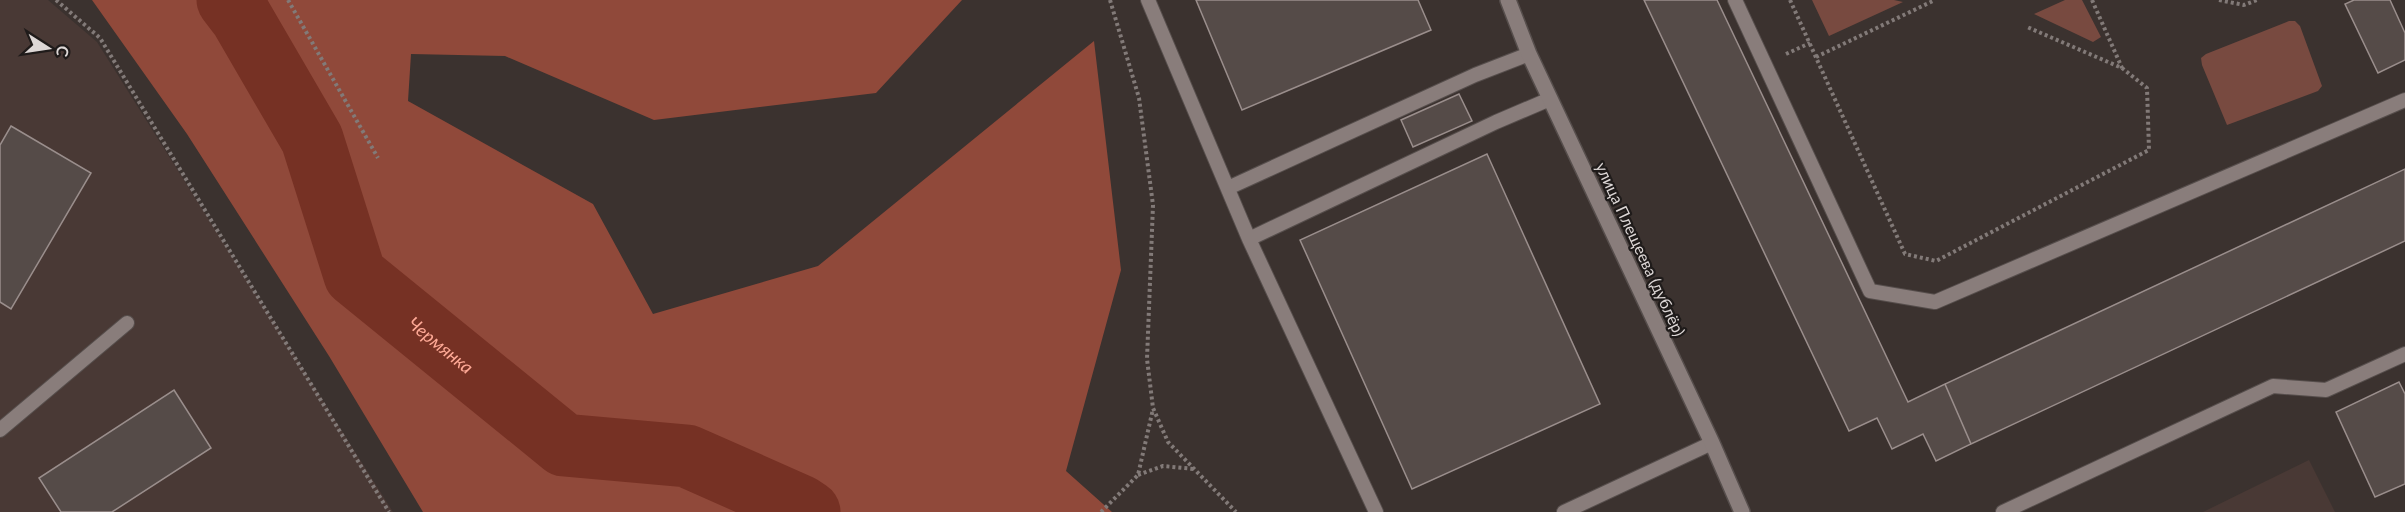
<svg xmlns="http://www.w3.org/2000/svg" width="2405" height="512" viewBox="0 0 2405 512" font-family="Lato,sans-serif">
  <rect width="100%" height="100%" fill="#3b322f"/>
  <path fill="#493935" d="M0,0H48L97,42L393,512H0Z
    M2309,460L2335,512H2203Z"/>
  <path fill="#784a40" d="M1812,0H1894L1903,2L1829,36Z
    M2065,0H2082L2101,37L2093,42L2034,14Z
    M2289,21H2295L2300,26L2322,86L2318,91L2227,125L2202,65L2201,58L2206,54Z"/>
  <path fill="#90493a" d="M92,0H962L876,93L654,120L505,56L411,54L408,101L593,204L653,314L818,266L1094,41L1121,270L1066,471L1112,512H423L329,356L187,134Z"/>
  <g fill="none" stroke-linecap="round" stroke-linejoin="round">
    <path stroke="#763124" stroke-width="63" id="s1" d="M228,0L241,17L312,139L355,275L564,445L687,456L800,506L809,512"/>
  </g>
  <path fill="#554b48" stroke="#9a8e8c" stroke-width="1.5" d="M1196,0H1418L1431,30L1242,110Z
    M1644,0H1717L1908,402L1945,384L1971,444L1936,461L1923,434L1892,449L1877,418L1849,431Z
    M2354,0H2390L2405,33V60L2378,73L2345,4Z
    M1459,94L1472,121L1413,147L1401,120Z
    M11,126L91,173L11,309L0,302V145Z
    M1487,154L1600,404L1412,489L1300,240Z
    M2405,169V241L1971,444L1945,384Z
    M2399,382L2405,394V484L2375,497L2336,412Z
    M174,390L211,448L112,512H61L39,478Z"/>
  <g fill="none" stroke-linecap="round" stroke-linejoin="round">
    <g stroke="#564e4c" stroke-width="16">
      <path id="lane" d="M1148,0L1249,239L1376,512
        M1735,0L1870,291L1935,302L2405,100
        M1228,188L1475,75L1529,54
        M1249,239L1496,122L1550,99
        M0,430L127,323
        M1564,512L1712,443
        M2003,512L2273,386L2326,390L2405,354"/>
    </g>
    <g stroke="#564e4c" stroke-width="18">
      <path id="street" d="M1508,0L1529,54L1712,443L1742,512"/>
    </g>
    <path stroke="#827a78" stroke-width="4" stroke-dasharray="3 3" stroke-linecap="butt" d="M56,0L100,38L389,512
      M288,0L378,158
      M1110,0L1139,98L1153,205L1147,359L1153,408L1168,442L1236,512
      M1790,0L1905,254L1936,261L2149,150L2147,88L2122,68L2027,27
      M2092,0L2122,68
      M2219,0L2244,5L2257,0
      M1786,54L1810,43
      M1816,57L1935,0
      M1138,475L1163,466L1194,469
      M1101,512L1138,475L1153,409"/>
    <use href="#lane" stroke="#897d7b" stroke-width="14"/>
    <use href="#street" stroke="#897d7b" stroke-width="15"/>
  </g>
  <g text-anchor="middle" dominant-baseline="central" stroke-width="4.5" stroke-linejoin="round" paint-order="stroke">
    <g font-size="16" fill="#ddd7d6" stroke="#1f1b1a">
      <text transform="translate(1641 249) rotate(65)">улица Плещеева (дублёр)</text>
    </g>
    <g font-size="18" font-style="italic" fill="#fea996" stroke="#1f1b1a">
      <text stroke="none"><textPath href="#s1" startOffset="416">Чермянка</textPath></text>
    </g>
  </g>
  <g transform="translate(48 48) rotate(102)" stroke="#1f1b1a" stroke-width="4.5" paint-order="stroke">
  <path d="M0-4.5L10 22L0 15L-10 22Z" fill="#ddd7d6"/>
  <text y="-9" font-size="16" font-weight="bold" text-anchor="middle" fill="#ddd7d6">С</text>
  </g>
</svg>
